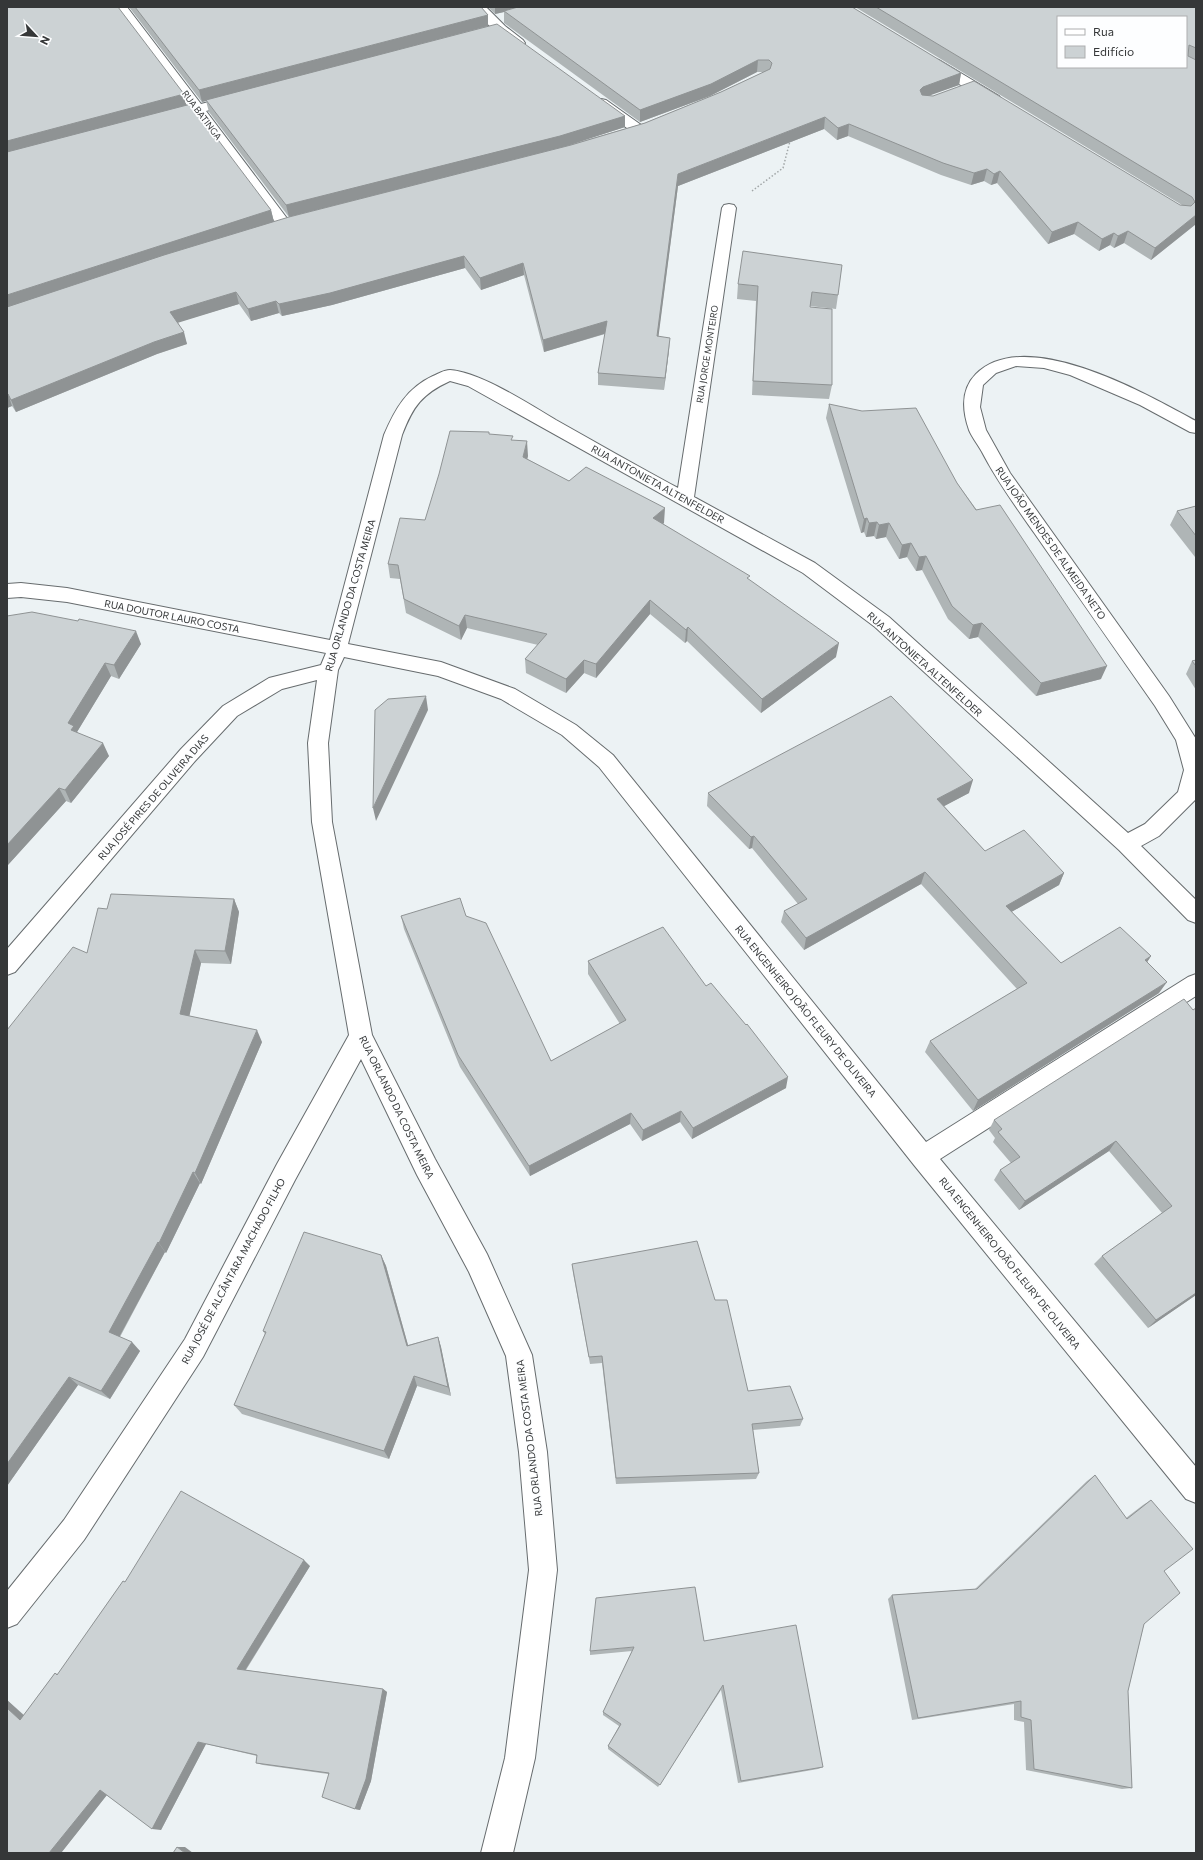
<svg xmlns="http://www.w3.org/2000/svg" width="1203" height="1860" viewBox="0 0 1203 1860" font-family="Commissioner,sans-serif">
  <rect width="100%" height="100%" fill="#ecf2f4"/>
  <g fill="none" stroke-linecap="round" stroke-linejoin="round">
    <g stroke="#676c6e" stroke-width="2">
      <path id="minor" d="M114,7H127L201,104L236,95L241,96L243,99L241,102L206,111L289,221L291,224L289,227L284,228L279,227L194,115L167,122L162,121L160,118L162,115L189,108Z
        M473,7H486L505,26L523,40L525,43L523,46C509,49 481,18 473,7Z
        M934,59L939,60L999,96L1001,99L999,102H989L929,66L927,63L929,60Z
        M601,99L606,100L644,127L646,130L644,133H634L596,106L594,103L596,100Z
        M729,204L734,205L736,208L694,497L815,563L889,617L1128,833L1145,824L1178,792L1184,770L1176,740L1155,706C1115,649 1075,592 1035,534C1016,507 997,481 982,452C978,445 972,437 969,430C962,410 961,389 976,374C1025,325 1147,394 1196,421V433L1190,432L1140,405L1070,375L1044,368L1016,366L996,373L983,385L980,407L986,430L1010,473L1169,696L1196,739V799L1159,836L1141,846L1196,900V923L1188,920L1119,850L875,627L803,573L468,386L450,381C422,394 413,406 402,435L348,644L441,662L515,689L576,725L613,755L926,1142L1188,977L1196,974V996L940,1159L1196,1467V1503L1186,1499L914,1165L599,767L562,735L501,699L438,676L344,657L338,670L328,743L332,822L372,1035L435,1159L487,1254L528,1346L532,1355L547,1452L557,1570L535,1758L513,1853H481L505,1758L529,1570L519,1452L506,1356L469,1272L417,1175L361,1059L295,1180L203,1357L84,1540L17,1624L7,1628V1591L64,1520L185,1339L277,1164L349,1035L312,822L308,743L317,680L282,689L237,716L195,761L15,972L7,975V949L181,749L223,706L269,678L321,665L326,653L67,602L21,597L7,598V584L21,583L67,588L330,640L384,435C395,409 407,388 433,376C438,374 444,370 450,370C480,372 529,404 556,420C597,443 637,466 678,488L722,208L724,205Z"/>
    </g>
    <path stroke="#a1a6a7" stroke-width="1.5" stroke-dasharray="1.5 2" stroke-linecap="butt" d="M752,191L783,168L790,141"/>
    <use href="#minor" fill="#fff" fill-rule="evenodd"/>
  </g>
  <path fill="#afb5b6" d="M7,7L186,105L271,210L274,222L435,180L289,217L209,112L206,101L202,102L129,7H481L488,15V26L625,116V127L565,146L645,123L721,92L764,72H757L710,96L640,122L504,23V12L495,14L488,7H852L961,73L959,85L929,95L1180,205H1182L855,7H1196V224L1151,260L1124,243L1114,248L1110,245L1099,251L1074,234L1048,244L997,183L991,185L984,181L971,185L941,175L848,136L837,140L824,129L678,186L658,337L669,350L664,390L598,385V373L605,334L544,352L524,275L481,290L465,268L332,305L282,316L279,313L251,321L239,304L178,322L187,344L157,354L16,412L12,406L7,408Z
    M738,284L838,295L836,309L810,306V307L832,385L829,399L752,395L756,301L737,299Z
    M829,404L957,483L1101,679L1036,696L978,637L969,639L948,619L922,570L916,571L907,557L899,559L886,537L876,539L874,536L866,537L864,532L861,533L826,418Z
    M489,434L513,441L528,456L527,459L569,481L664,523L663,524L749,580L836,657L761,713L687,641L685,643L650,614L596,678L584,673L566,693L526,673L525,659L538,645L467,628L461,640L406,613L400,579L390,578L388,564L425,520Z
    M1196,506V557H1195L1170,525L1177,511Z
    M32,612L141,644L119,679L111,676L77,732L109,756L71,803L66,801L7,866Z
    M1196,660V690L1186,674L1192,661Z
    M708,793H969L944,806L985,851L1064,873L1059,885L1011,912L1061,963L1151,956L1147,962L1159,993L973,1111L925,1052L930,1041L1017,989L921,884L804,950L781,922L784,911L798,904L752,848L749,849L707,806Z
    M234,899L239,912L231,964L201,963L189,1016L262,1042L201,1184L200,1183L166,1253L165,1252L120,1337L140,1351L110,1399L78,1385L7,1486V1030L87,953L107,909Z
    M401,916H466L551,1061L620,1024L588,974V961L706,986L786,1088L692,1139L680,1122L642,1141L630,1124L530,1176L460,1067L404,929Z
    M1196,1008V1295L1148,1328L1094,1264L1102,1256L1162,1213L1109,1151L1019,1210L994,1180L1000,1170L1011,1163L993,1142L995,1138L989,1130L994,1120Z
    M381,1255L386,1266L408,1345L438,1337L441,1347L451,1396L417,1386L389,1459L242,1414L234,1405L265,1334L263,1331Z
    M572,1264L715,1300L748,1391L803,1419L800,1426L753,1430L759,1473L756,1479L616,1484L602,1363L590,1364L573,1273Z
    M1095,1475L1126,1518L1143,1505L1151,1500L1164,1571L1144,1624L1128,1691L1132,1788L1122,1789L1026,1770L1024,1722L1014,1720V1704L912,1720L888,1599L892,1595L975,1589L1087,1481Z
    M310,1566L246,1670L383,1689L387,1692L371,1781L360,1810L355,1809L328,1774L263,1765L256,1763L257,1756L206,1744L161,1830L107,1795L61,1853H7V1700L24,1715L55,1673L58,1674L123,1581L125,1582Z
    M704,1641L823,1767L818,1769L738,1783L721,1690L658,1787L608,1749V1746L619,1726L603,1715V1712L632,1651L590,1655V1651Z"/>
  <path fill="#8f9394" d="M495,7H520L504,11V12L495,14Z
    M488,15V26L202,102L199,90Z
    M758,60L757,72L710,96L640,122V110Z
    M961,73L959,85L920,99V90L923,87Z
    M184,94L186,106L7,154V141Z
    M625,116V127L561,148L289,217L286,205Z
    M825,117L824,129L678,186L657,348V336L678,174Z
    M849,124L848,136L837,140L838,128Z
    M987,169L984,181L971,185L974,173Z
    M1000,171L997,183L991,185L994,174Z
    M271,210L274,222L7,309V295Z
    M1196,215V224L1151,260L1155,248Z
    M1078,222L1074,234L1048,244L1052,232Z
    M1128,231L1124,243L1114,248L1118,236Z
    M1114,233L1110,245L1099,251L1102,239Z
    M464,256L465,268L332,305L282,316L279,304Z
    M523,263L524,275L481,290L480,278Z
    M236,292L239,304L174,324L170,312Z
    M276,301L279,313L251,321L248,309Z
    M607,321V333L544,352L543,340Z
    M184,332L187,344L157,354L16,412L11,400L154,342Z
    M670,338L669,350L664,390L665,378Z
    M7,394H8L12,406L7,408Z
    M527,441L528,456L524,471L523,457Z
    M665,508L664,523L652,532L653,518Z
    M867,518L864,532L861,533L864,519Z
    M877,522L874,536L866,537L869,523Z
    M889,523L886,537L876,539L879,525Z
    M911,543L907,557L899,559L902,545Z
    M926,556L922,570L916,571L919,557Z
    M650,600V614L596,678V664Z
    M465,615L467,628L461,640L459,626Z
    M982,623L978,637L969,639L973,625Z
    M688,627L687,641L685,643L686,630Z
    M136,631L141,644L119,679L114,665Z
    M839,643L836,657L761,713L762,699Z
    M584,660V673L566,693V679Z
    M105,663L111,676L77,732L78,743L68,723Z
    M1107,666L1101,679L1036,696L1041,683Z
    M426,696L428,710L376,821L373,808Z
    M103,743L109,756L71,803L65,790Z
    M973,780L969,793L933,812L937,799Z
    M59,788L66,801L7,866V845Z
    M754,836L752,848L749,849L751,837Z
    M925,872L921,884L804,950L806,938Z
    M1064,873L1059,885L1001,918L1006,906Z
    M234,899L239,912L231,964L225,951Z
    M195,950L201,963L187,1027L180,1014Z
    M1151,956L1144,967L1145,960Z
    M1167,982L1159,993L973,1111L978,1100Z
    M257,1030L262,1042L201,1184L195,1173Z
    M788,1077L786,1088L692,1139L693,1128Z
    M681,1111L680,1122L642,1141L643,1130Z
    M631,1113L630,1124L530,1176L529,1166Z
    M1116,1141L1109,1151L1019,1210L1025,1201Z
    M193,1172L200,1183L166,1253L159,1243Z
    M158,1242L165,1252L117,1341L109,1332Z
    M381,1255L386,1266L411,1356L407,1346Z
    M1196,1293V1295L1148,1328L1156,1320Z
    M438,1337L441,1347L451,1396L448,1387Z
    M132,1342L140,1351L110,1399L101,1391Z
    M414,1376L417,1386L389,1459L384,1451Z
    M69,1377L78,1385L7,1486V1464Z
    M304,1560L310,1566L244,1672L237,1669Z
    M383,1689L387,1692L371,1781L360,1810L355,1809Z
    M7,1700L32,1723L20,1720L7,1708Z
    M198,1742L206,1744L161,1830L152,1829Z
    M100,1790L110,1791L61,1853H49Z
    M177,1847H185L193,1853H185Z"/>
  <path fill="#ccd2d4" stroke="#8f9394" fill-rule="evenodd" d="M7,7H118L184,94L7,141Z
    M135,7H481L488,15L199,90Z
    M518,7H852L961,73L923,87L920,90L922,95L933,96L974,81L1180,205L1191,206L1195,202L1192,197L876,7H1196V48L1189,45L1188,56L1196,60V215L1155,248L1128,231L1118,236L1114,233L1102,239L1078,222L1052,232L1000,171L994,174L987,169L974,173L943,163L849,124L838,128L825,117L678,174L657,336L670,338L665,378L598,373L607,321L543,340L523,263L480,278L464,256L330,293L279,304L276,301L248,309L236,292L170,312L184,332L154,342L11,400L8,394H7V307L164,255L289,217L571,145L645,123L721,92L770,69L772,63L769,60H758L711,84L640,110L504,11ZM1058,17H1186V67H1058Z
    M497,24L625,116L560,136L286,205L206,100Z
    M191,104L271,210L7,295V152Z
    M743,251L842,265L838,295L812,292L810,307L832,309V385L753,381L758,286L738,284Z
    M829,404L862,411L916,408L957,483L976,510L1000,505L1107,666L1041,683L982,623L973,625L952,606L926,556L919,557L911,543L902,545L889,523L879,525L877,522L869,523L867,518L864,519Z
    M450,431L489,432V434L513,436L511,440L527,441L523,457L569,481L586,467L665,508L653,518L750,576L747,578L839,643L762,699L688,627L686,630L650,600L596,664L584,660L566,679L525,659L547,634L465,615L459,626L404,599L398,565L388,564L400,518L425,520L439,474Z
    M1196,506V536L1177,511Z
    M32,612L78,621L79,619L136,631L114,665L105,663L68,723L74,726L71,730L103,743L65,790L59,788L7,845V616Z
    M1196,660V666L1192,661Z
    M426,696L373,808L375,710L388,699Z
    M891,696L973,780L937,799L985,851L1024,830L1064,873L1006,906L1061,963L1120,927L1151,956L1145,960L1167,982L978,1100L930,1041L1027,983L925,872L806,938L784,911L807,899L754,836L751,837L708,793Z
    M111,894L234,899L225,951L195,950L180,1014L257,1030L195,1173L193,1172L159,1243L158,1242L109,1332L132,1342L101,1391L69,1377L7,1464V1030L73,947L87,953L98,908L107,909Z
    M460,898L466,916L486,923L551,1061L626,1020L588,961L663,927L706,986L711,983L746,1025L747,1024L788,1077L693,1128L681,1111L643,1130L631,1113L529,1166L458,1055L401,916Z
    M1184,999L1193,1010L1196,1008V1293L1156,1320L1102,1256L1172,1206L1116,1141L1025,1201L1000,1170L1020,1157L998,1132L1002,1129L994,1120Z
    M304,1232L381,1255L407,1346L438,1337L448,1387L414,1376L384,1451L234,1405L266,1332L263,1331Z
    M697,1241L715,1300H727L748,1391L790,1386L803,1419L752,1424L759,1473L616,1478L602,1356L589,1357L572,1264Z
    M1095,1475L1127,1519L1151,1500L1193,1549L1164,1571L1180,1593L1144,1624L1128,1691L1132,1788L1034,1769L1031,1720L1021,1717V1701L918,1718L892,1595L977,1589Z
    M181,1491L304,1560L237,1669L383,1689L366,1779L355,1809L322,1797L329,1773L256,1763L257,1755L198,1742L152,1829L100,1790L49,1853H7V1708L20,1720L55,1673L57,1675L123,1581L125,1582Z
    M695,1587L704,1641L796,1625L823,1767L741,1781L723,1685L660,1785L608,1746L621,1724L603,1712L634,1647L590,1651L596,1598Z
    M177,1847L185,1853H173Z"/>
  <g text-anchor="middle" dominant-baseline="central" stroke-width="3.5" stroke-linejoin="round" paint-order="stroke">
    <g font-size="9" fill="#353738" stroke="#fdfeff">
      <text transform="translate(202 115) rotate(53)">RUA BATINGA</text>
      <text transform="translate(707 354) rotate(-81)">RUA JORGE MONTEIRO</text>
    </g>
    <g font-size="10" fill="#353738" stroke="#fdfeff">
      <text transform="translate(658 484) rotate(29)">RUA ANTONIETA ALTENFELDER</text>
      <text transform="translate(1051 543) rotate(55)">RUA JOÃO MENDES DE ALMEIDA NETO</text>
      <text transform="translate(350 595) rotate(-74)">RUA ORLANDO DA COSTA MEIRA</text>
      <text transform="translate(172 616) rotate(11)">RUA DOUTOR LAURO COSTA</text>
      <text transform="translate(925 664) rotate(42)">RUA ANTONIETA ALTENFELDER</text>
      <text transform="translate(153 797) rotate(-49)">RUA JOSÉ PIRES DE OLIVEIRA DIAS</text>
      <text transform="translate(806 1011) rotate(51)">RUA ENGENHEIRO JOÃO FLEURY DE OLIVEIRA</text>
      <text transform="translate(397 1107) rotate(64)">RUA ORLANDO DA COSTA MEIRA</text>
      <text transform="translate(1010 1263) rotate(51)">RUA ENGENHEIRO JOÃO FLEURY DE OLIVEIRA</text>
      <text transform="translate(233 1271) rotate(-62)">RUA JOSÉ DE ALCÂNTARA MACHADO FILHO</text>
      <text transform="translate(529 1438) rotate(-97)">RUA ORLANDO DA COSTA MEIRA</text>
    </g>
  </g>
  <rect width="1203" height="1860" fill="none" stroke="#353738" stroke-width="16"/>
  <rect x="1057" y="16" width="130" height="52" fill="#fdfeff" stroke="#adaeaf"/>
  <rect x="1065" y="29" width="20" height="6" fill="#ffffff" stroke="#adaeaf"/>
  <text x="1093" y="36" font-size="12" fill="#353738">Rua</text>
  <rect x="1065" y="46" width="20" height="12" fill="#ccd2d4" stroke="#adaeaf"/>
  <text x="1093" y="56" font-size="12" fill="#353738">Edifício</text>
  <g transform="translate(36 36) rotate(116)" stroke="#fdfeff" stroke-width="3" paint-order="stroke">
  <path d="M0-3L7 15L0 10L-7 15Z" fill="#353738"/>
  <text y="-6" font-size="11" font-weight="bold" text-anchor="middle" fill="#353738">N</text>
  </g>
</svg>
